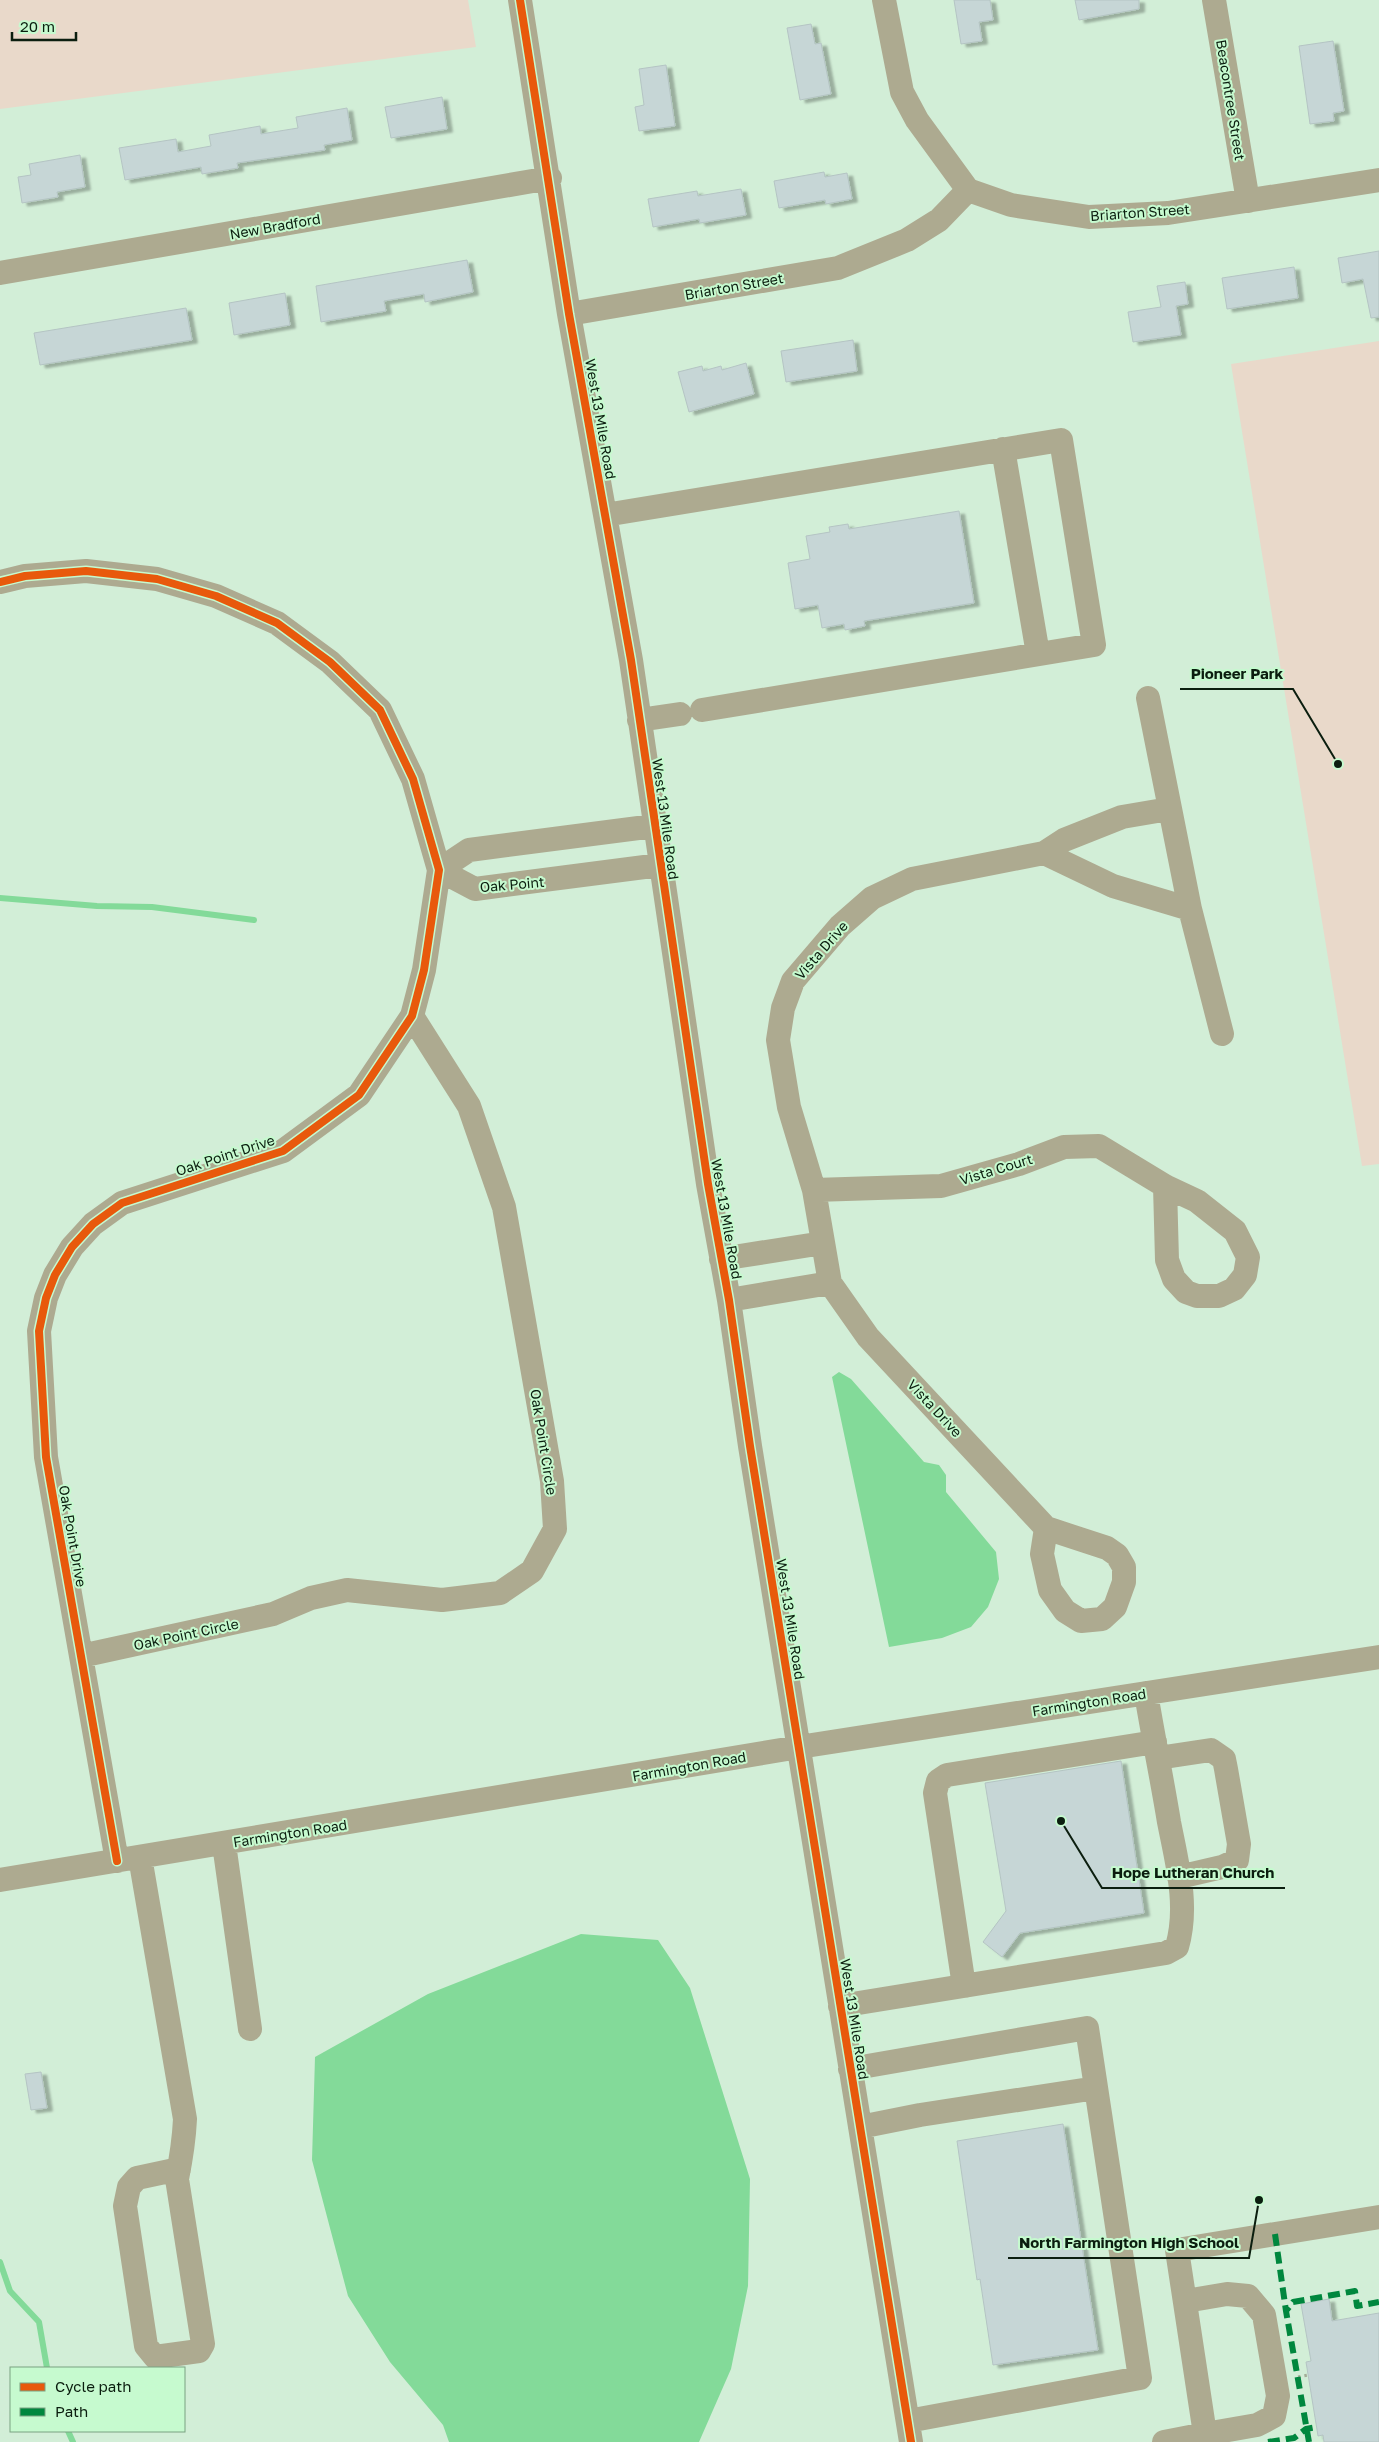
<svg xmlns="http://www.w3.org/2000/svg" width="1379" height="2442" viewBox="0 0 1379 2442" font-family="'Golos Text',sans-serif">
  <defs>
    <filter id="shadow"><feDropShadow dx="5.5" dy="3" stdDeviation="1" flood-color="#0004"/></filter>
  </defs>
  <rect width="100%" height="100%" fill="#d2eed7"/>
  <path fill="#e9d9ca" d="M0,0H468L476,47L0,109Z
    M1379,341V1164L1362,1166L1231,364Z"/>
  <path fill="#83da99" d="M839,1372L851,1379L924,1462L939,1465L946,1475V1492L996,1552L999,1579L988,1607L971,1627L942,1638L889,1647L832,1377Z
    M581,1934L658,1940L690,1988L750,2179L748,2286L731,2369L699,2442H449L443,2425L390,2362L348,2296L312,2160L315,2057L428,1994Z"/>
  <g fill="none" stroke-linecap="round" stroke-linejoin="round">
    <path stroke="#83da99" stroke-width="6" d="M0,898L97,906L152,907L254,920
      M0,2262L10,2291L39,2322L47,2368
      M68,2431L73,2442"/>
  </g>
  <path fill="#c6d6d6" stroke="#b4c4c3" filter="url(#shadow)" d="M954,0H990L993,20L979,22L982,41L961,44Z
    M1075,0H1139V9L1079,20Z
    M811,24L815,44L821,43L831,94L800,100L787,28Z
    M1333,41L1344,111L1333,113L1334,121L1310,124L1299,46Z
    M666,65L675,126L639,131L635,107L644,105L639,69Z
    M442,97L447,129L391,138L385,107Z
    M347,108L352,140L324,145L325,150L237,163L238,168L202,174L201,167L125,180L119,148L176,139L178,152L211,146L209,135L260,126L261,134L298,128L296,117Z
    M80,155L85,187L57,192L58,197L22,203L18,177L31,175L29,164Z
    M824,172L825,177L847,173L852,199L826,204L825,200L779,208L774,181Z
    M741,189L746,215L700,223L699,219L653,227L648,199L697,191L698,196Z
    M1379,251V317L1371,318L1363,279L1342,283L1338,258Z
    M467,260L473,292L425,302L424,294L384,301L386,311L321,322L316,286Z
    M1294,267L1298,298L1227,309L1222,278Z
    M1185,282L1188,304L1176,306L1181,335L1133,342L1128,312L1161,307L1157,286Z
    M285,293L290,325L234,335L229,303Z
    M186,308L192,340L40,365L34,333Z
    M853,340L857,371L786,382L781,351Z
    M746,363L754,394L689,412L678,372L702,366L703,371L721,366L722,370Z
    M959,511L974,603L864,621L865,626L845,630L844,624L822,628L818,605L795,609L788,563L810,559L806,536L830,532L829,527L848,524L849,529Z
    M1121,1761L1144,1913L1020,1933L1002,1957L983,1942L1006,1911L985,1783Z
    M41,2072L47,2108L31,2110L25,2074Z
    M1063,2124L1098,2350L993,2365L980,2279L977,2280L957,2141Z
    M1329,2299L1332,2321L1379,2313V2442H1324L1323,2435L1318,2436L1306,2362L1311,2361L1301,2304Z"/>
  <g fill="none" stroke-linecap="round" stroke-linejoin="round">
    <path stroke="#a4ac97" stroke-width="3" stroke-dasharray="2.5 4" stroke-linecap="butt" d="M1298,2377L1308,2375"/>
    <path stroke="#adaa90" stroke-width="24" d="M520,0L569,314L631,660L708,1184L729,1300L750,1446L911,2442
      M884,0L902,92L917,120L968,190
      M1214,0L1248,201
      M968,190L1011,205L1089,217L1168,213L1379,180
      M0,273L550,178
      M569,314L838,268L907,240L939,220L968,190
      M1003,449L1038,654
      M605,515L1061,440L1094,645L702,710
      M0,582L25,576L86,571L157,579L216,596L277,623L330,662L380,710L413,779L439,870L424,970L412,1016L359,1095L283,1151L122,1203L93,1224L72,1247L55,1275L46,1298L39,1331L46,1457L117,1861
      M1148,698L1190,909L1222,1034
      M639,720L680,714
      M654,826L469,850L439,870L475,889L660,865
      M1044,853L1113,886L1190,909
      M814,1190L941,1186L1019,1164L1064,1147L1099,1146L1165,1186L1197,1201L1235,1231L1248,1257L1245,1275L1234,1289L1219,1296H1197L1186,1292L1174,1279L1167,1260L1165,1186
      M721,1259L823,1243
      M729,1300L830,1283
      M1046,1528L1042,1554L1050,1590L1065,1611L1081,1621L1102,1619L1115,1607L1124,1582V1567L1117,1555L1107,1548L1046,1528L868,1337L830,1283L814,1190L789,1107L778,1040L783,1008L793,981L840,926L872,898L912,879L1044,853L1064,840L1122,817L1169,809
      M81,1656L273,1614L311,1598L347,1590L442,1600L500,1593L532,1571L555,1529L552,1481L504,1207L469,1106L412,1016
      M1158,1758L1211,1750L1224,1759L1226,1769L1239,1844L1237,1860L1222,1867L1179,1877
      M224,1844L250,2029
      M140,1857L185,2119C184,2140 181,2159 177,2179L203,2344L199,2351L155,2357L146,2346L125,2206L129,2187L137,2178L179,2169
      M0,1880L799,1747L1379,1657
      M964,1986L935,1793L938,1781L947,1775L1155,1742
      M840,2006L1166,1953L1177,1947C1189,1906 1177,1863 1169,1822C1162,1779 1153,1736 1146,1693
      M850,2069L1087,2028L1140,2378L908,2421
      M860,2127L920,2115L1096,2088
      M1186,2301L1227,2294L1248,2296L1264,2315L1278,2396L1274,2416L1257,2425L1205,2434
      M1164,2442L1205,2434L1177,2250L1379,2217"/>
    <path stroke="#00873e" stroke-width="6" stroke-dasharray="12 6" stroke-linecap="butt" d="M1275,2234L1286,2311
      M1268,2442L1294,2438L1306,2429L1317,2427
      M1309,2442L1286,2311L1293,2302L1355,2291L1357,2306L1379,2302"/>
    <g stroke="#c6facf" stroke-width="11">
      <path id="cycleway" d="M520,0L569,314L631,660L708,1184L729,1300L750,1446L911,2442
        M0,582L25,576L86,571L157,579L216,596L277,623L330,662L380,710L413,779L439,870L424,970L412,1016L359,1095L283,1151L122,1203L93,1224L72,1247L55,1275L46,1298L39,1331L46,1457L117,1861"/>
    </g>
    <use href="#cycleway" stroke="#e8590c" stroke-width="8"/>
  </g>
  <g text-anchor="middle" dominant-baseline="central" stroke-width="4" stroke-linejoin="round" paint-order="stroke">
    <g font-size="14" fill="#0b1e0f" stroke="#c6facf">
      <text transform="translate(1231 100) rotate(81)">Beacontree Street</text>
      <text transform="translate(1140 212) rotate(-4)">Briarton Street</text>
      <text transform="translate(275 226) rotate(-10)">New Bradford</text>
      <text transform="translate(734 286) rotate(-10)">Briarton Street</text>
      <text transform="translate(601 419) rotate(80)">West 13 Mile Road</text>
      <text transform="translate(666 819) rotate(82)">West 13 Mile Road</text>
      <text transform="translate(512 884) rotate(-5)">Oak Point</text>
      <text transform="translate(821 950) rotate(-49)">Vista Drive</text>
      <text transform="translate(225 1155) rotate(-18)">Oak Point Drive</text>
      <text transform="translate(996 1169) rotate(-17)">Vista Court</text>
      <text transform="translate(727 1219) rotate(80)">West 13 Mile Road</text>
      <text transform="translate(935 1408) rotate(47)">Vista Drive</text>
      <text transform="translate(544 1442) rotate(81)">Oak Point Circle</text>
      <text transform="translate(73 1536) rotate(80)">Oak Point Drive</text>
      <text transform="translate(791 1619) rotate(81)">West 13 Mile Road</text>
      <text transform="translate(186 1634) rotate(-12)">Oak Point Circle</text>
      <text transform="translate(1089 1702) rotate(-9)">Farmington Road</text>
      <text transform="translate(689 1766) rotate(-10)">Farmington Road</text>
      <text transform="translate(290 1833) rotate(-9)">Farmington Road</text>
      <text transform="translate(855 2019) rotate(81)">West 13 Mile Road</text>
    </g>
  </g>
  <path fill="none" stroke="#0b1e0f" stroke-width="2" d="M1338 764L1293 689H1180M1061 1821L1102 1888H1285M1259 2200L1249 2258H1008"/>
  <g fill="#0b1e0f" stroke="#c6facf" stroke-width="2">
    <circle cx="1338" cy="764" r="5"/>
    <circle cx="1061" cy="1821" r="5"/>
    <circle cx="1259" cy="2200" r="5"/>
  </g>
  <g font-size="15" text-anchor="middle" font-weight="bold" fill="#0b1e0f" stroke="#c6facf" stroke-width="4" stroke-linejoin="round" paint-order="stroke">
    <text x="1237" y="679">Pioneer Park</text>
    <text x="1193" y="1878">Hope Lutheran Church</text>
    <text x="1129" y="2248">North Farmington High School</text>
  </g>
  <rect x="10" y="2367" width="175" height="65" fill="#c6facf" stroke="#7ba282"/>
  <rect x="20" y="2383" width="25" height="8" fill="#e8590c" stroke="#7ba282"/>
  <text x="55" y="2392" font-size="15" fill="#0b1e0f">Cycle path</text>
  <rect x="20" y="2408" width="25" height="8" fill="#00873e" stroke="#7ba282"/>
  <text x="55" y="2417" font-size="15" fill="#0b1e0f">Path</text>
  <path d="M12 32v8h64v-8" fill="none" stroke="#0b1e0f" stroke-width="2.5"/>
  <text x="20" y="32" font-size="15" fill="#0b1e0f" stroke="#c6facf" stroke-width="4" paint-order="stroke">20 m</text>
</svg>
